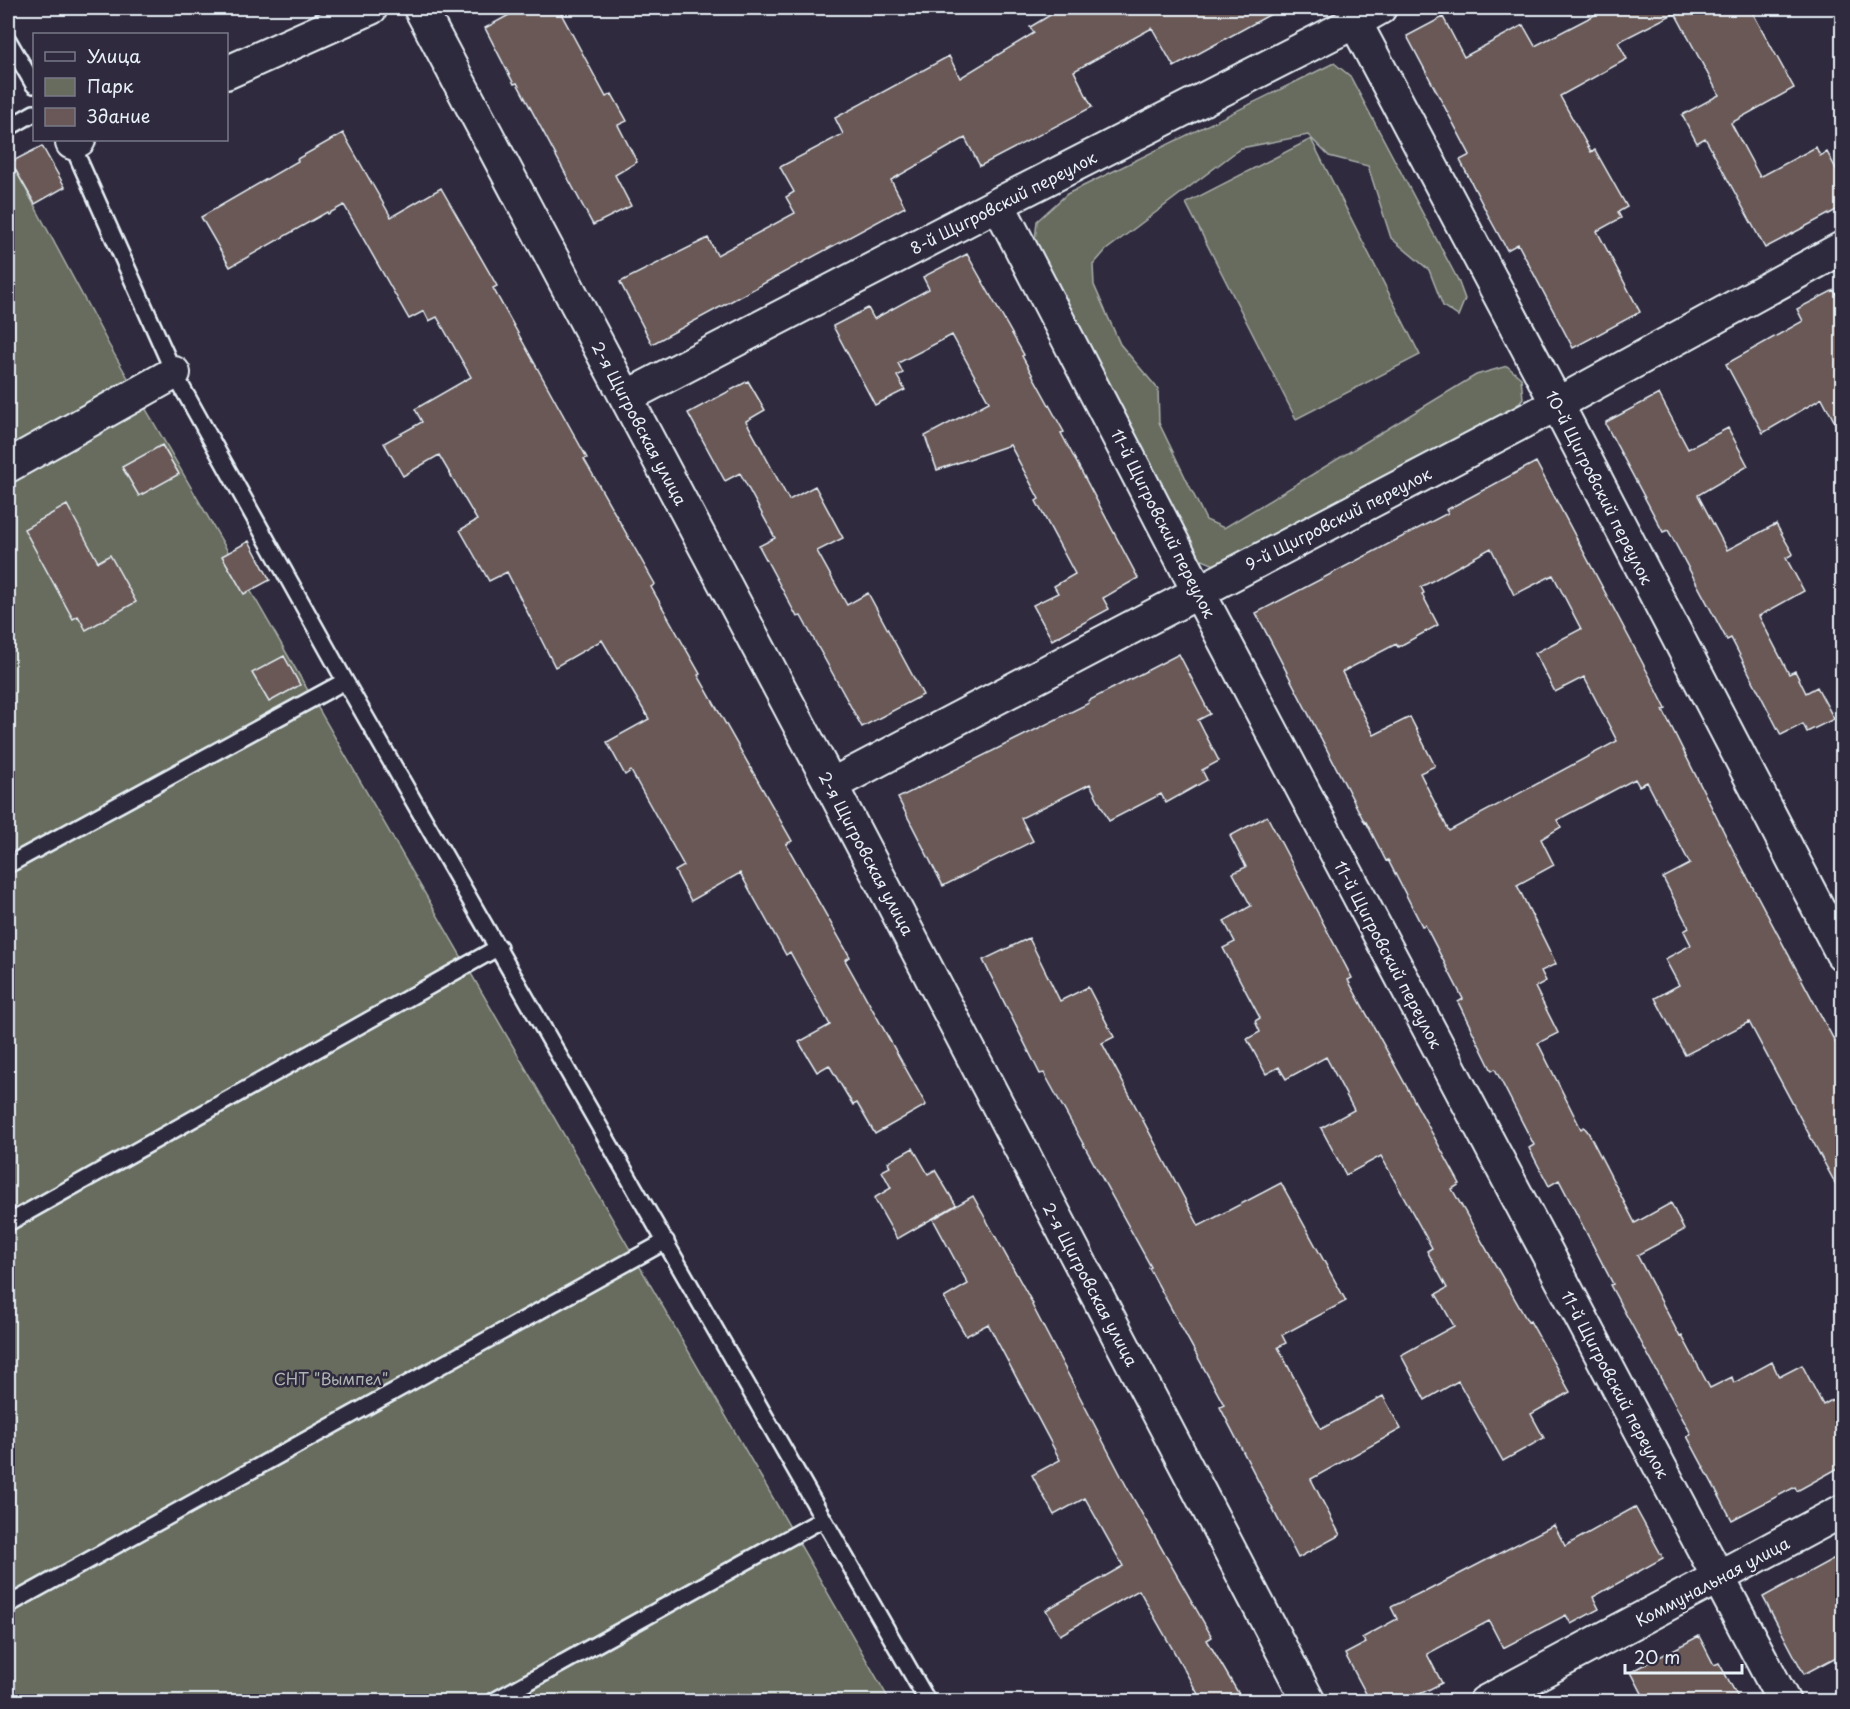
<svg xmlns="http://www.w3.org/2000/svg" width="1850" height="1709" viewBox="0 0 1850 1709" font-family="'Playpen Sans',sans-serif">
  <rect width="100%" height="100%" fill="#2f2a3d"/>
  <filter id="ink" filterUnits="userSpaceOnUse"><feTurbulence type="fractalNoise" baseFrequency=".0167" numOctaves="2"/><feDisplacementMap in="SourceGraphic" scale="12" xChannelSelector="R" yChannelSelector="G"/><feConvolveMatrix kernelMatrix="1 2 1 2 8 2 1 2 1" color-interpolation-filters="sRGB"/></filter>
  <g filter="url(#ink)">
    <path fill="#686c5e" stroke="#a8aeab" stroke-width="1.5" d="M1334,63L1350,76L1458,280L1465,299L1458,316L1443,306L1429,270L1391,238L1368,166L1329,156L1308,135L1241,148L1106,250L1093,265L1094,285L1120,344L1158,389L1159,423L1206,520L1224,528L1476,375L1507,366L1521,378L1523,398L1511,413L1217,566L1190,555L1058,297L1035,240L1037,221L1067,194Z
      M1311,139L1420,355L1296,419L1186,203Z
      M8,156L109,345L890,1701H8Z"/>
    <path fill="#695857" stroke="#e8f1f8" stroke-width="1.5" fill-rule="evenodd" d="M522,8H558L606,97L612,94L627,121L618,125L637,162L615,175L631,206L593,225L517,83L514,84L485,28Z
      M1062,8H1282L1174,67L1152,28L1074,71L1092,107L980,166L965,138L891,180L905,207L652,344L620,282L708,238L717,255L795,213L786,197L794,192L780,167L843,134L835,118L949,56L960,78L1034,33L1030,27Z
      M1608,8H1750L1794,88L1731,123L1760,177L1816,147L1820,156L1827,152L1842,180V207L1765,248L1705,138L1697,143L1682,115L1719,95L1675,13L1618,42L1627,59L1560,96L1591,152L1595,150L1627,207L1618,212L1621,218L1597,231L1640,312L1573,348L1518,244L1507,250L1490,219L1460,160L1470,155L1407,36L1443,17L1464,57L1523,25L1535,46Z
      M343,133L391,217L441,188L497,286L493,288L587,458L584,459L655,584L651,587L700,674L698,675L792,841L786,844L850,957L845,960L926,1105L875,1134L857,1103L853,1105L829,1065L817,1072L799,1042L830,1025L790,952L786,955L740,873L691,901L675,871L684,866L631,771L625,775L607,742L649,719L602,640L555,667L507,572L489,581L460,530L477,520L439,455L403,476L384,443L422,422L415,409L471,377L437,317L429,321L424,311L409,319L344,205L328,214L327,212L230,267L201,217L298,161L297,159Z
      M42,146L65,187L35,204L11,162Z
      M967,254L1024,355L1022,356L1064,432L1061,433L1138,578L1103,598L1109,609L1052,640L1033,605L1058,593L1054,586L1075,574L1036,501L1039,499L1010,445L937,470L925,436L989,402L952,335L898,363L903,373L897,376L905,390L875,405L833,326L868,308L874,319L929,289L923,277Z
      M1834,290L1842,307V436L1822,398L1763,433L1726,364L1803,321L1797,309Z
      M748,381L765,410L746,421L789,500L815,486L843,538L817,551L847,605L868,593L923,695L862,727L801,616L797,617L759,546L775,538L740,473L725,481L688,413Z
      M1659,394L1688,449L1728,428L1748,466L1698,495L1727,550L1776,524L1793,554L1786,558L1804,591L1759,616L1789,674L1795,671L1806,693L1817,687L1834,719L1807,732L1803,724L1781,735L1731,638L1727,640L1668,530L1663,532L1606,425V422Z
      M162,445L179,474L139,496L122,467Z
      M1536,462L1650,677L1666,709L1663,710L1734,852L1842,1055V1196L1749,1022L1685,1055L1655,998L1679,985L1665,959L1691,945L1684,931L1689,928L1663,878L1690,864L1647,782L1639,786L1635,779L1557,820L1561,827L1541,839L1554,865L1517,885L1556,964L1541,971L1546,981L1535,987L1558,1033L1538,1043L1581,1129L1584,1127L1588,1132L1635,1223L1671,1203L1684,1230L1637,1255L1680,1337L1682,1336L1710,1388L1732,1377L1734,1383L1772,1362L1779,1377L1802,1365L1823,1405L1842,1394V1466L1797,1491L1795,1487L1732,1520L1687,1436L1691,1434L1610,1285L1613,1284L1559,1180L1549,1186L1529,1148L1534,1145L1495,1069L1492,1071L1458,1002L1463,999L1425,925L1422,926L1388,860L1386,861L1366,822L1365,823L1256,613L1448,513L1446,510ZM1491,548L1514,595L1553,575L1581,629L1535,653L1555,692L1584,677L1617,741L1449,831L1420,773L1435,766L1410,717L1374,735L1342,672L1396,644L1398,647L1438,625L1422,594L1424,593L1421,587Z
      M67,505L98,562L110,555L136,602L86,630L78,616L73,619L24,529Z
      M249,541L270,580L244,594L222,556Z
      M1179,654L1210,714L1198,720L1219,761L1202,770L1207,780L1166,803L1161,794L1109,821L1090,784L1021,818L1033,841L943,886L898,798L1089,703L1088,701Z
      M284,656L300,685L269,702L252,673Z
      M1267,816L1352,978L1348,980L1460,1184L1452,1189L1528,1322L1530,1321L1570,1392L1531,1414L1544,1438L1503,1461L1458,1381L1425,1400L1401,1355L1454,1326L1436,1294L1447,1288L1427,1251L1432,1248L1381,1156L1346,1175L1321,1128L1354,1110L1326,1057L1286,1079L1279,1067L1266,1074L1247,1039L1260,1032L1255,1021L1260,1018L1223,948L1235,942L1224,921L1251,906L1233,873L1246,867L1230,836Z
      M1029,938L1060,1001L1088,987L1114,1037L1102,1043L1199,1226L1281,1183L1346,1301L1282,1335L1286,1343L1278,1347L1321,1429L1383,1396L1401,1429L1311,1479L1340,1535L1298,1558L1220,1407L1224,1405L1149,1268L1151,1267L1044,1073L1040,1074L983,960Z
      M913,1148L928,1174L935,1170L956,1205L897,1239L874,1198L891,1188L882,1171L890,1167L888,1162Z
      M973,1196L1033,1304L1032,1305L1129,1491L1212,1637L1207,1640L1243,1701H1202L1139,1590L1060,1635L1046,1610L1123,1566L1085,1498L1054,1515L1032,1475L1060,1460L988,1324L966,1336L944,1298L968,1284L933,1219Z
      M1635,1507L1663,1558L1593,1597L1599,1609L1571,1624L1566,1615L1503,1648L1489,1621L1427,1654L1442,1683L1406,1701H1370L1345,1654L1366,1643L1362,1638L1397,1619L1391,1607L1422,1592L1423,1593L1554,1525L1565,1546Z
      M1842,1554V1654L1804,1674L1763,1597Z
      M1699,1636L1714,1665L1719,1663L1740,1701H1646L1631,1672Z"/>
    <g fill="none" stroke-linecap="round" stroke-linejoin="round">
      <g stroke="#e8f1f8" stroke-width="20">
        <path id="lane" d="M8,40L34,85
          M8,128L34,113
          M70,140L174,373L345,681L928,1702
          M8,865L345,681
          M8,1223L499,947
          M8,1605L666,1241
          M492,1702L823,1519"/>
      </g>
      <g stroke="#e8f1f8" stroke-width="36">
        <path id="street" d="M420,8L831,785L1309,1702
          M1355,22L1557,404L1842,954
          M226,73L371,8
          M72,143L79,140
          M998,204L1198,591L1784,1702
          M626,397L998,204L1355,22L1380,8
          M8,466L174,373
          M831,785L1557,404L1842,248
          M1485,1702L1842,1511"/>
      </g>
      <use href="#lane" stroke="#2f2a3d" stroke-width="15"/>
      <use href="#street" stroke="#2f2a3d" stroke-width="32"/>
    </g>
  </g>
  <g text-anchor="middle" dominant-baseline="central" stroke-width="5" stroke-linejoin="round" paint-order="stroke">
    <g font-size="16" fill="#e8f1f8" stroke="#2f2a3d">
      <text transform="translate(1003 202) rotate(-27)">8-й Щигровский переулок</text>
      <text transform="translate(640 423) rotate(62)">2-я Щигровская улица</text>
      <text transform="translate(1600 487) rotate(63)">10-й Щигровский переулок</text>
      <text transform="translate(1338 518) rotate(-27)">9-й Щигровский переулок</text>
      <text transform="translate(1164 523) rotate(63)">11-й Щигровский переулок</text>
      <text transform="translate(867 853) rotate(62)">2-я Щигровская улица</text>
      <text transform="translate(1389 954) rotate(62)">11-й Щигровский переулок</text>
      <text transform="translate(1091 1284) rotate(62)">2-я Щигровская улица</text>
      <text transform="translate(1616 1384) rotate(62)">11-й Щигровский переулок</text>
      <text transform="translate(1712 1581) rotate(-28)">Коммунальная улица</text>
    </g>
    <g font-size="16" fill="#aeb5b3" stroke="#2f2a3d">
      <text x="331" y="1378">СНТ "Вымпел"</text>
    </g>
  </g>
  <rect width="1850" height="1709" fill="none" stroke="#2f2a3d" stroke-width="30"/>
  <rect x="15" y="15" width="1820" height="1679" fill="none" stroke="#e8f1f8" stroke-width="2" filter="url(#ink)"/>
  <rect x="33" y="33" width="195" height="108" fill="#2f2a3d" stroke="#797a88" stroke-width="1.5"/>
  <rect x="45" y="52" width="30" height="9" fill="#2f2a3d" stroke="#797a88" stroke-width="1.5"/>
  <text x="87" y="63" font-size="18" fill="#e8f1f8">Улица</text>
  <rect x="45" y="78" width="30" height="18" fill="#686c5e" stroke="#797a88" stroke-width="1.5"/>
  <text x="87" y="93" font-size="18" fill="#e8f1f8">Парк</text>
  <rect x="45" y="108" width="30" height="18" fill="#695857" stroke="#797a88" stroke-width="1.5"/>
  <text x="87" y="123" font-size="18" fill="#e8f1f8">Здание</text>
  <path d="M1625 1664v9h117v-9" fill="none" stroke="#e8f1f8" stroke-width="3"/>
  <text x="1634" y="1664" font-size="18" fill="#e8f1f8" stroke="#2f2a3d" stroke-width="4.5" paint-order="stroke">20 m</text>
</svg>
